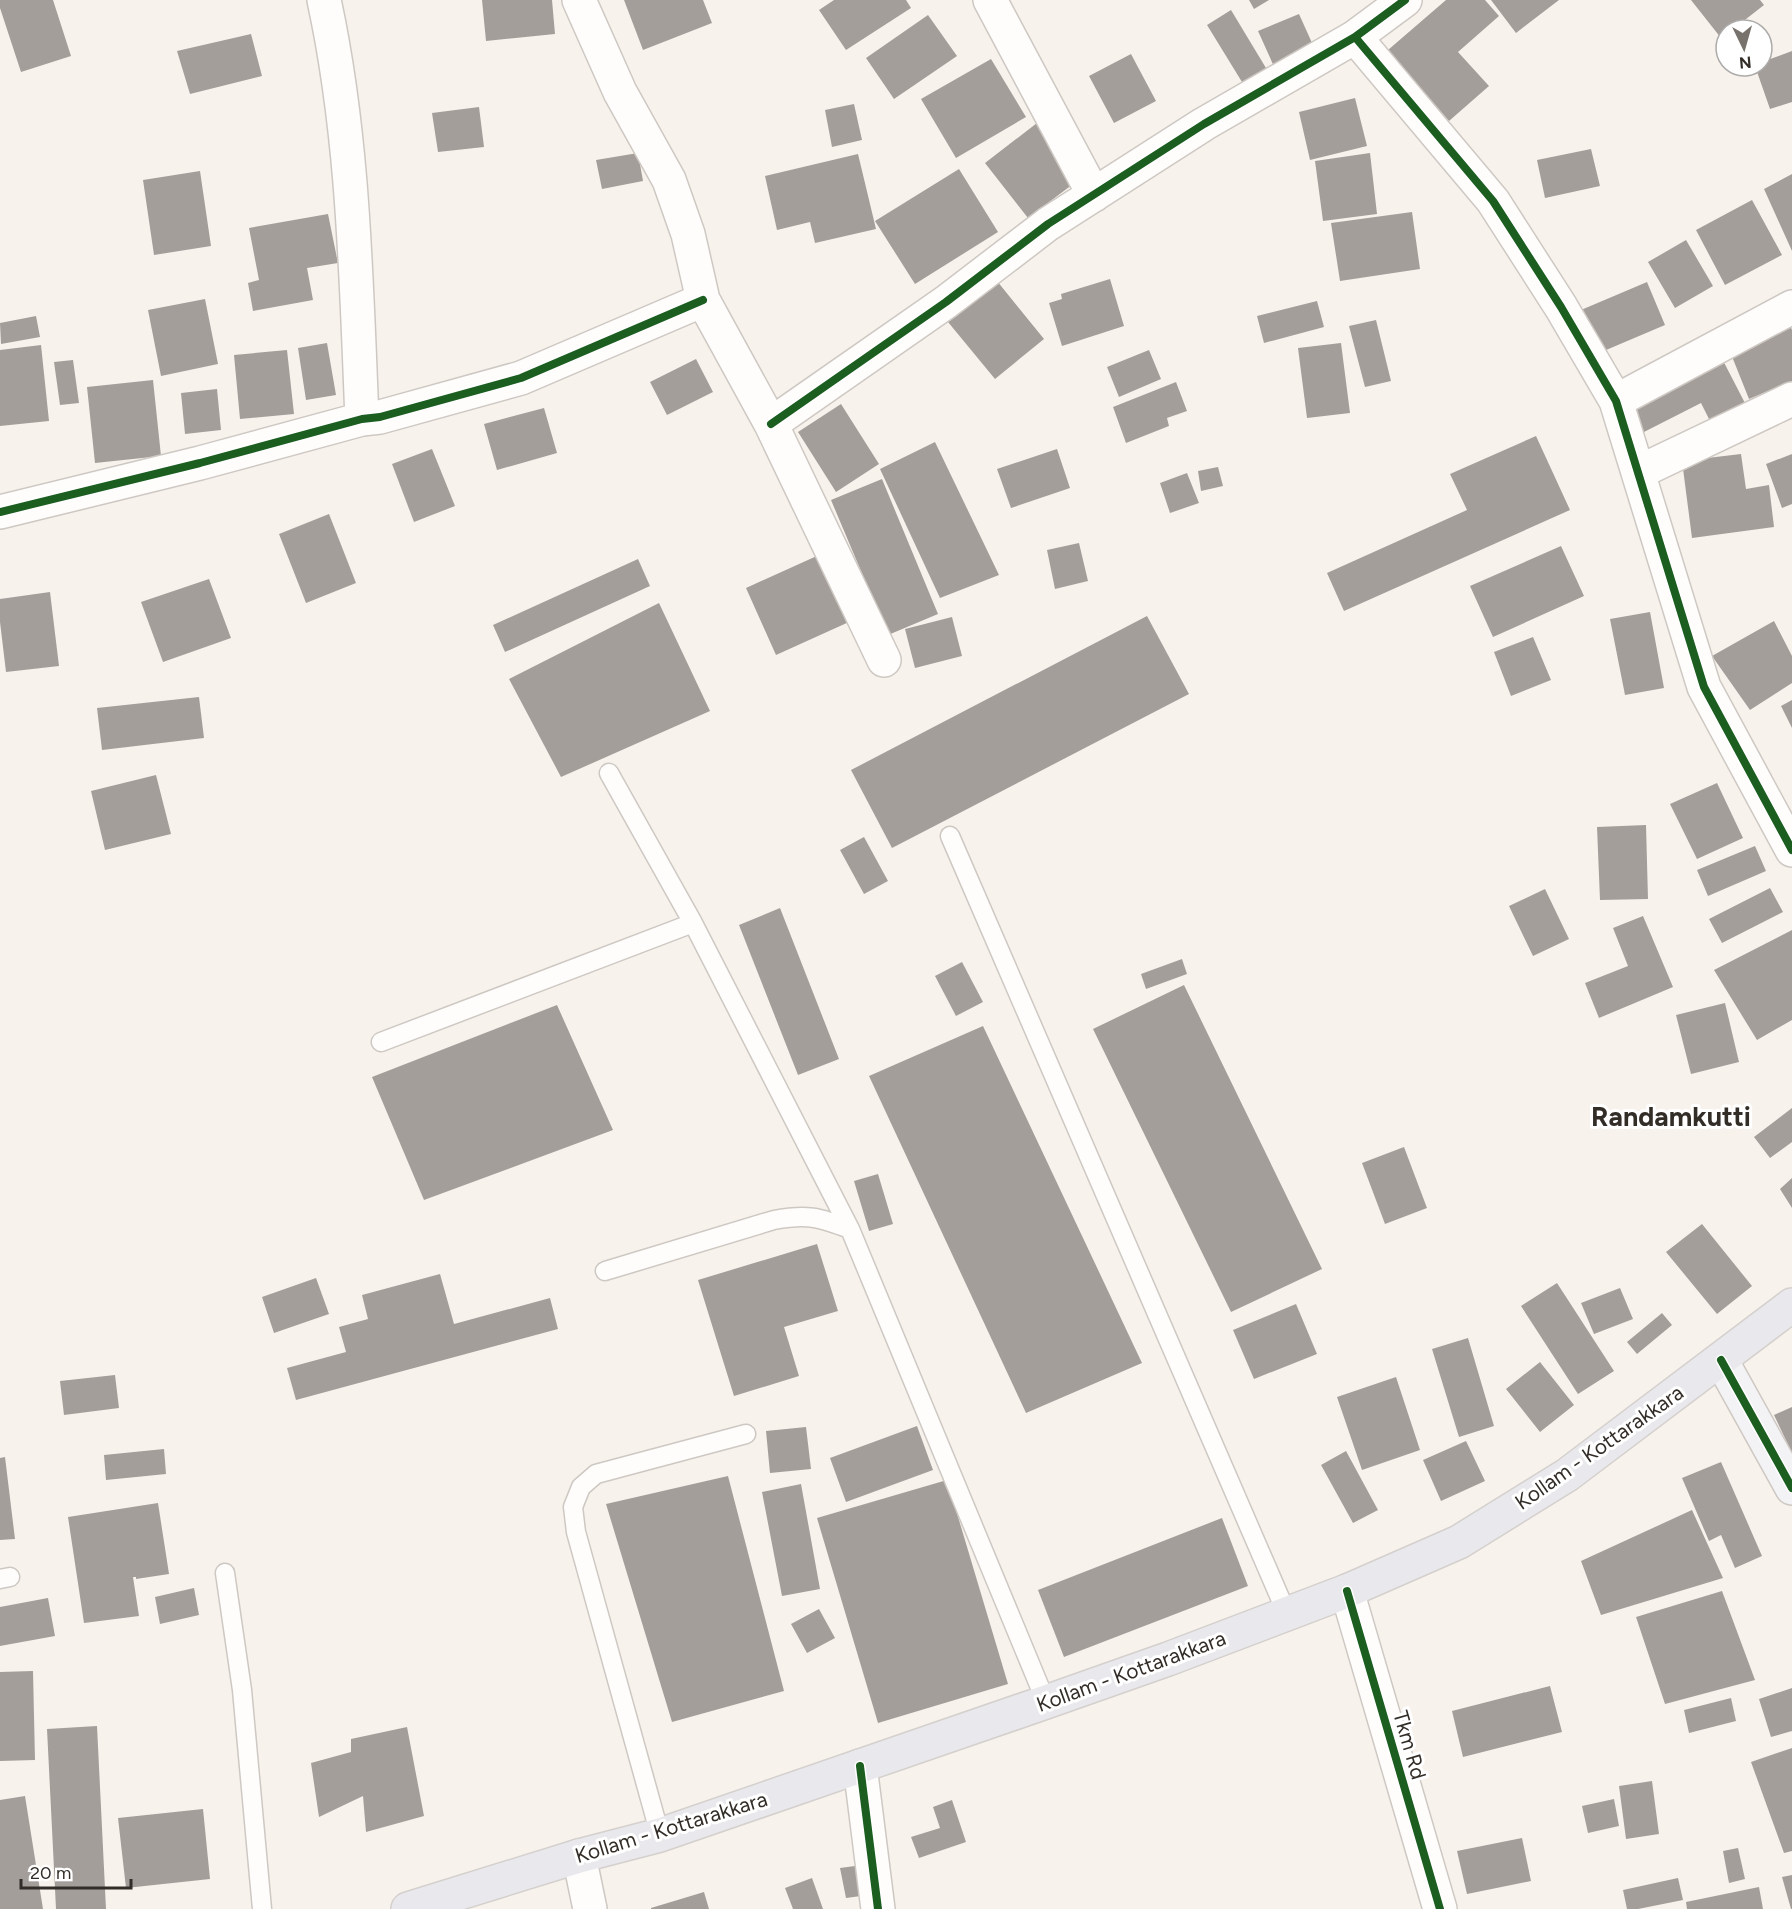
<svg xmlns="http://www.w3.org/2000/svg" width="1792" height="1909" viewBox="0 0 1792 1909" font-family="Figtree,sans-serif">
  <rect width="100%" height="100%" fill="#f8f2ec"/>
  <path fill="#a49e9a" d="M0,0H53L71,56L21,72L0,8Z
    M482,0H552L555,34L486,41Z
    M624,0H703L712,23L643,50Z
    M834,0H906L911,8L846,50L819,10Z
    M1249,0H1269L1254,9Z
    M1446,0H1485L1499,16L1458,52L1489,86L1449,121L1388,50Z
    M1491,0H1559L1516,33Z
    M1691,0H1760L1764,5L1732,30H1726V34L1721,38Z
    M1231,10L1266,68L1242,82L1207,25Z
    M1299,14L1317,54L1276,71L1258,31Z
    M928,15L957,56L894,99L866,58Z
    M251,34L262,76L190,94L177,51Z
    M1792,51V102L1770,109L1755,66H1762V62Z
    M1131,54L1156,101L1114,123L1089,76Z
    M991,59L1026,117L956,158L921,99Z
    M1355,98L1367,146L1310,160L1299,112Z
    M854,104L862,140L832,147L825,110Z
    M479,107L484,147L438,152L432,113Z
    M1037,123L1081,178L1028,218L985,163Z
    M1591,149L1600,186L1545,198L1537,160Z
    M638,153L643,181L602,189L596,160Z
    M1370,153L1377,214L1323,221L1315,161Z
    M858,154L876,229L815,243L810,222L777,230L765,176Z
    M959,169L998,232L915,284L875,221Z
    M200,171L211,246L154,255L143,180Z
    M1792,174V251L1764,189Z
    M1752,200L1782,255L1725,285L1696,230Z
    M1412,212L1420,269L1340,281L1331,223Z
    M328,214L338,263L307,268L313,300L253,311L248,283L259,280L249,228Z
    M1686,240L1713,286L1675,308L1648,262Z
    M1110,279L1124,326L1062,346L1049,303L1062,299L1061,294Z
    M997,281L1044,339L995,379L948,322Z
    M1647,282L1665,325L1599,353L1581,310Z
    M205,299L218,364L161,376L148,310Z
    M1317,301L1324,327L1264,343L1257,316Z
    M36,316L40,337L1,344L0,323Z
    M1376,320L1391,381L1365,387L1349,326Z
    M1788,320L1792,330V381L1749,399L1727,344Z
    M327,343L336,395L306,400L298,348Z
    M1341,343L1350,413L1307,418L1298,348Z
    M41,345L49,421L0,426V350Z
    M1715,345L1747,407L1712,425L1701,403L1644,432L1623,391Z
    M287,350L294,414L240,419L234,355Z
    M1149,350L1161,379L1119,397L1107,367Z
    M696,359L713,392L667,415L650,382Z
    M73,360L79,403L60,405L54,362Z
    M153,380L161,456L95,463L87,387Z
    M1176,382L1187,411L1167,418L1169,426L1126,443L1113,407Z
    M217,389L221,430L185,434L181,393Z
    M841,404L879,464L836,492L798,432Z
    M544,408L557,453L497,470L484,424Z
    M1536,436L1570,510L1344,611L1327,573L1467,510L1450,474Z
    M935,442L999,575L940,598L880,469Z
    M432,449L455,506L414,522L392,464Z
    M1057,449L1070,488L1011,508L997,469Z
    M1741,454L1746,489L1769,485L1774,527L1692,538L1682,461Z
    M1792,454V504L1782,508L1766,464Z
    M1218,467L1223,486L1201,491L1198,471Z
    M1187,473L1199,503L1170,513L1160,483Z
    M882,479L938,614L888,635L831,500Z
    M329,514L356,583L306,603L279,534Z
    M1079,543L1088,581L1055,589L1047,550Z
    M1561,546L1584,596L1493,637L1470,586Z
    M830,550L860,617L776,655L746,588Z
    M638,559L650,586L505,652L493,625Z
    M209,579L231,638L163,662L141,602Z
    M50,592L59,666L6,672L0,622V599Z
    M659,603L710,711L561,777L509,679Z
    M1650,612L1664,688L1625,695L1610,619Z
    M1147,616L1189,694L892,848L851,770Z
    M952,617L962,656L915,668L905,629Z
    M1774,621L1792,656V683L1750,710L1712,656Z
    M1533,637L1551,680L1511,696L1494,652Z
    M199,697L204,738L102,750L97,708Z
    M1792,700V728L1781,706Z
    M156,775L171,834L105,850L91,791Z
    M1717,783L1743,838L1697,859L1670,804Z
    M1646,825L1648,899L1600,900L1597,827Z
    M864,837L888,881L864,894L840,850Z
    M1755,846L1766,871L1708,896L1697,870Z
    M1770,888L1783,912L1722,943L1709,919Z
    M1545,889L1569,939L1533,956L1509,906Z
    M780,908L839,1059L798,1075L739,925Z
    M1643,916L1673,987L1599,1018L1585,983L1628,966L1613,928Z
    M1792,930V1020L1757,1040L1714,970Z
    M1182,959L1187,974L1146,989L1141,974Z
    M962,962L983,1002L956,1016L935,976Z
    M1184,985L1322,1269L1231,1312L1093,1029Z
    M1725,1003L1739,1062L1691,1074L1676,1015Z
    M557,1005L613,1130L424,1200L372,1077Z
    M983,1026L1142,1363L1026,1413L869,1076Z
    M1792,1108V1142L1770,1158L1754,1137Z
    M1404,1147L1427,1208L1385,1224L1362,1163Z
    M878,1174L893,1224L869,1231L854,1181Z
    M1792,1178V1208L1780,1189Z
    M1702,1224L1752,1286L1717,1314L1666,1252Z
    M817,1244L838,1311L784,1327L799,1376L734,1396L698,1280Z
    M440,1274L454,1324L550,1298L558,1329L296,1400L287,1368L346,1352L339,1327L368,1319L362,1295Z
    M316,1278L329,1314L274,1333L262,1297Z
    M1557,1283L1614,1371L1578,1394L1521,1306Z
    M1620,1288L1633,1319L1594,1334L1581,1303Z
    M1296,1304L1317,1354L1254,1379L1233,1330Z
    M1662,1313L1672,1325L1637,1354L1627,1342Z
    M1468,1338L1494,1426L1459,1437L1432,1349Z
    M1540,1362L1574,1405L1540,1432L1506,1389Z
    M115,1375L119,1408L64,1415L60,1381Z
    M1396,1377L1420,1450L1362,1470L1337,1397Z
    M1792,1407V1453L1774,1415Z
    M917,1426L933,1470L846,1502L830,1458Z
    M806,1427L811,1469L770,1473L766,1431Z
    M1466,1441L1485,1481L1441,1501L1423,1460Z
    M164,1449L166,1474L106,1480L104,1455Z
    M1346,1451L1378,1510L1353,1523L1321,1465Z
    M5,1457L15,1539L0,1540V1458Z
    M1721,1462L1762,1556L1735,1568L1721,1535L1709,1541L1682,1478Z
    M728,1476L784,1691L672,1722L606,1504Z
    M947,1480L1008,1684L878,1723L817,1518Z
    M801,1484L820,1589L782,1596L762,1492Z
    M158,1503L169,1574L136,1579V1577H133L139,1616L84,1623L68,1517Z
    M1692,1510L1723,1578L1601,1615L1581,1561Z
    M1222,1518L1248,1586L1064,1657L1038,1590Z
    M194,1588L199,1615L160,1624L155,1597Z
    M1722,1591L1755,1680L1665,1704L1636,1617Z
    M48,1598L55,1636L0,1646V1607Z
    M819,1609L835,1638L807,1653L791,1624Z
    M33,1671L35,1760L0,1761V1672Z
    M1550,1686L1562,1732L1463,1757L1452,1711Z
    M1792,1688V1731L1771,1737L1759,1699Z
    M1731,1698L1736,1721L1689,1733L1684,1710Z
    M97,1726L106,1909H56L47,1729Z
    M407,1727L424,1816L366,1832L363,1796L319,1817L311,1763L351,1752V1739Z
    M1792,1748V1851L1784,1853L1751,1762Z
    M1652,1781L1659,1834L1626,1839L1619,1786Z
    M25,1796L43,1909H0V1800Z
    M1614,1799L1619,1826L1588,1833L1582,1806Z
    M952,1800L966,1842L919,1858L911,1837L940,1828L933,1807Z
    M203,1809L210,1879L126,1888L118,1818Z
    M1522,1838L1531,1881L1467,1894L1457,1851Z
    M1738,1848L1745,1879L1729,1883L1723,1851Z
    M855,1866L861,1896L846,1898L840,1868Z
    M1792,1875V1909H1791L1782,1877Z
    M812,1878L823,1909H793L785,1888Z
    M1678,1878L1683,1900L1638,1909H1627L1623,1890Z
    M1759,1887L1763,1909H1687L1686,1902Z
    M704,1892L709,1909H651V1908Z"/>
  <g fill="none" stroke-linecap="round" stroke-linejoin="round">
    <g stroke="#cec8c3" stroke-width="21">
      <path id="lane" d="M609,773L693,923L850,1229L1046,1702
        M950,836L1287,1614
        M381,1042L693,923
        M605,1271L774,1220C807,1214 819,1217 850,1229
        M225,1573L242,1690L262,1909
        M0,1579L10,1577
        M660,1835L576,1532L573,1507L581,1487L596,1474L746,1434"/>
    </g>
    <g stroke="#cec8c3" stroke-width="36">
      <path id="street" d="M324,0C354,138 356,279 362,419
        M579,0L620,92L669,180L688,234L703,300L771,424L884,660
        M990,0L1094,195
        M1355,37L1493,201L1561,307L1616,401L1704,687L1792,850
        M1616,401L1792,307
        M771,424L946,302L1048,224L1204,124L1355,37L1405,0
        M1639,472L1792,399
        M0,512L200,463L362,419L380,417L521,378L703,300
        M1347,1591L1440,1909
        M860,1766L878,1909
        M579,1856L590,1909"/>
    </g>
    <g stroke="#cec8c3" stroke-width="36">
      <path id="secondary" d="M1721,1360L1792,1488"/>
    </g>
    <g stroke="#d4d0cd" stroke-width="36">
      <path id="primary" d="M408,1909L579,1856L660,1835L1046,1702L1168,1659L1347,1591L1459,1542L1567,1475L1792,1305"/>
    </g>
    <use href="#lane" stroke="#fefdfc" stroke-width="18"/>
    <use href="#street" stroke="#fefdfc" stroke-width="33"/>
    <use href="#secondary" stroke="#f3f2f4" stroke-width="33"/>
    <use href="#primary" stroke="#e9e8ec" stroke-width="33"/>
    <g stroke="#fff" stroke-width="11">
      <path id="cycleway" d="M1355,37L1493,201L1561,307L1616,401L1704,687L1792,850
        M771,424L946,302L1048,224L1204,124L1355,37L1405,0
        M0,512L200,463L362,419L380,417L521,378L703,300
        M1721,1360L1792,1488
        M1347,1591L1440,1909
        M860,1766L878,1909"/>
    </g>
    <use href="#cycleway" stroke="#1b5e20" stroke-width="8"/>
  </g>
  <g text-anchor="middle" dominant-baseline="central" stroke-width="6" stroke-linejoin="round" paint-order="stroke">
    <g font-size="21" fill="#332d28" stroke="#fff">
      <text transform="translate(1599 1447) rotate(-35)">Kollam - Kottarakkara</text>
      <text transform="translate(1131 1671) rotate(-20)">Kollam - Kottarakkara</text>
      <text transform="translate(1410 1745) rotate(74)">Tkm Rd</text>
      <text transform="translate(671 1827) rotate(-17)">Kollam - Kottarakkara</text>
    </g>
    <g font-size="27" font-weight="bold" fill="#332d28" stroke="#fff">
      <text x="1671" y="1116">Randamkutti</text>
    </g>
  </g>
  <g transform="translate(1744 48) rotate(175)"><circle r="28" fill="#ffffff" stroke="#adaba9" stroke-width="1.5"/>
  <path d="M0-4.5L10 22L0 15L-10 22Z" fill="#78726d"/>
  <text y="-9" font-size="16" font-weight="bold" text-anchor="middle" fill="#332d28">N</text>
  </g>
  <path d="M21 1879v9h110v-9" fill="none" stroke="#332d28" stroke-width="3"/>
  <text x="30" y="1879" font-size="18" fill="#332d28" stroke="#ffffff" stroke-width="4.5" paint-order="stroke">20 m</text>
</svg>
